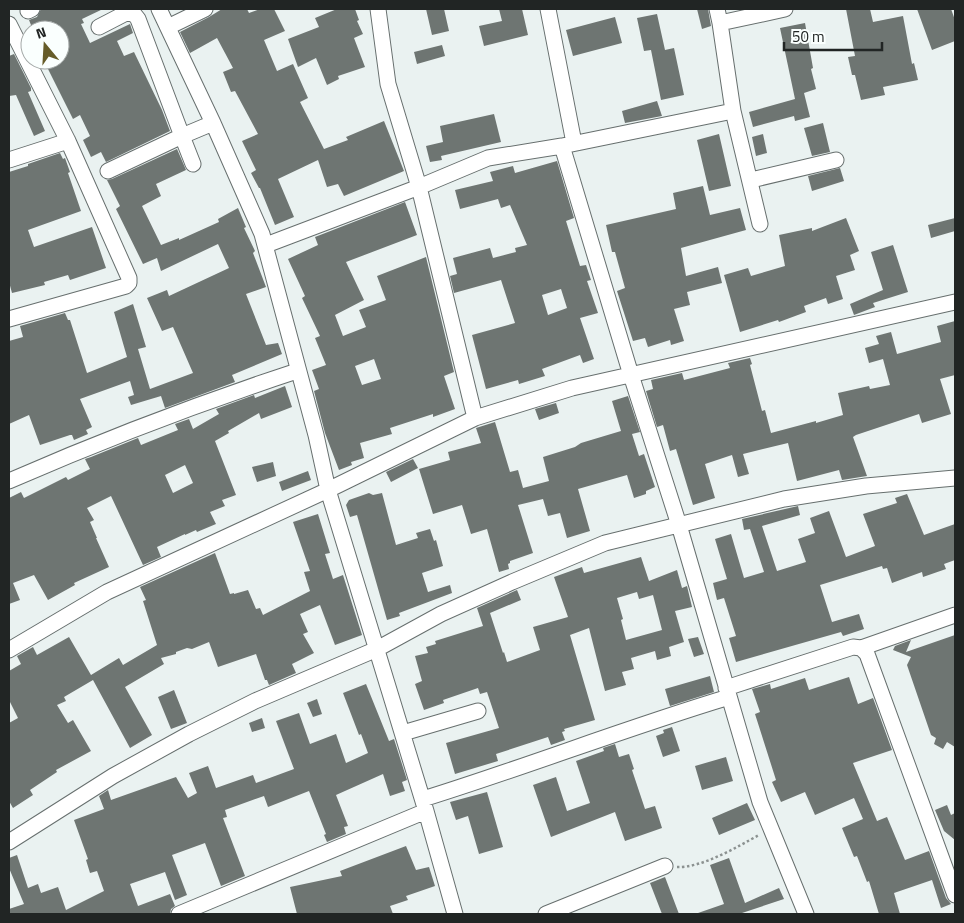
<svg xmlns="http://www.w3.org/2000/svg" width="964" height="923" viewBox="0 0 964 923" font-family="'Titillium Web',sans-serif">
  <rect width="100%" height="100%" fill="#eaf2f1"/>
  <path fill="#6e7572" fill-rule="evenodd" d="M41,9H103L82,19L84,23L81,24L90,43L130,24L133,33L117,41L124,56L134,52L162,110L170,131L106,162L101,152L91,157L83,140L90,136L80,115L73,119L47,67V64L53,60H60V30H33L29,20L37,17Z
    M222,9H247L249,13L260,9H274L285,31L264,40L277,71L293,64L308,98L300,102L324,149L348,140L346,137L384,121L404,171L344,196L338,184L327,187L318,160L278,179L294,217L275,225L260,188H259L251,173L256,170L242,141L258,134L235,91L231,92L223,72L233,68L217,38L190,53L180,32L209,17Z
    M337,9H355L359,20L357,21L363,34L354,38L365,67L338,76L339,79L327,85L316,58L298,67L288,39L319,27L315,18Z
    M426,9H444L449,31L432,35Z
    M499,9H522L528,35L484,46L479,26L502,21Z
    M697,9H708L711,26L702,29Z
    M846,9H870L873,22L903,16L912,64L914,63L918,80L883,87L885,95L861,100L855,75H852L848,57L855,56Z
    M917,9H951L955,20V41L932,50Z
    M657,14L665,50L674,48L684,95L661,100L651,50L644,51L637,18Z
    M615,17L622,43L573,56L566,30Z
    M805,23L813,68L811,69L816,89L804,93L810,117L795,121L794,116L753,127L749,112L795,99L780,28Z
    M442,45L445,56L417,64L414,52Z
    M14,54L31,88V91L28,92L45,131L34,136L16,95L9,96V56Z
    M657,101L662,116L625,123L622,111Z
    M494,114L501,142L441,156L442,160L430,162L426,146L443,142L440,126Z
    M823,123L830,152L812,156L804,128Z
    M719,134L731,186L709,191L697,140Z
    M763,134L767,153L756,156L752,137Z
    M177,149L186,170L156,184L161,196L142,206L161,245L179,238V240L219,222L218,219L238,208L246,227L244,228L255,251L253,253L266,287L246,294L266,345L278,343L282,354L232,375L235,382L165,408L161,396L131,405L128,397L134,395L130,381L80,399L92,427L86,430L88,434L74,440L72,435H70L40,445L29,415L9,424V341L23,337L20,326L65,313L68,320H70L87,373L127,357L114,312L133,304L146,347L138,349L150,389L193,373L173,327L162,331L147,298L167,290L169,296L229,268L218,244L161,271L157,258L143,264L116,209L120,206L107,180L112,179Z
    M60,153L63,159L65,158L70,172L68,173L81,211L28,230L34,247L92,227L106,268L70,280L68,275L44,282L45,285L12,293L9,282V172L28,166V164Z
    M557,161L574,218L566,221L580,266L586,265L591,280L587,281L598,313L580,318L594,359L583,363L580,355L542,369L545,376L519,384L518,380L486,389L472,335L515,323L501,280L454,293L450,276L457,274L453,258L490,248L493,258L516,252L515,248L527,245L510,205L501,208L498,199L460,209L455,190L493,181L490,172L513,166L515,173ZM561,289L567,308L548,315L542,295Z
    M840,168L844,181L812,191L808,176Z
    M703,186L710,215L740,208L746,230L681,248L686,276L718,267L722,283L687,292L690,305L674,309L684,341L671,345L670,340L648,347L645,338L633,341L617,291L625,288L615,252H612L606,225L676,209L673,193Z
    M405,202L417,235L346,262L364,300L335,315L343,336L366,327L359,310L386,300L377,276L426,257L454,372L444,376L455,409L433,417V414L390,428L392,434L360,443L364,458L351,462L352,465L339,470L325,433L314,391L319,389L312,370L326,365L315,338L320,336L302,298L305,296L288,259L318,245L315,237ZM374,359L381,379L362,385L355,366Z
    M846,218L859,251L850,255L855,270L836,276L843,299L828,304L826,298L804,306L806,312L779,322L778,320L740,332L724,275L748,268L751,276L785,266L779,235L812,228V231Z
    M955,218V231L931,238L928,225Z
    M893,245L908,292L873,303L875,307L854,315L850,304L883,290L871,252Z
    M955,321V375L940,379L951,414L922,423L919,414L856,435L853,437L867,476L842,480L839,470L797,481L788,443L743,454L749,474L738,477L732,455L705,464L715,498L693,505L676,449L670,451L663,425L657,427L646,391L653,389L651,380L682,373L684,380L730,368L728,363L750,358L752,364L750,365L762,411L765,410L771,433L816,421V423L843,415L838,393L869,386L870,389L890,385L883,359L869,363L865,348L879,344L876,336L891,332L897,354L941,342L937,326Z
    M285,386L292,407L261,419L259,413L228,431L229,433L215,441L236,495L222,500L225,506L210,512L216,524L197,532L196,530L185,535V534L157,547L161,557L143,565L111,496L87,508L94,520L90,522L97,538H96L109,567L74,583L75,585L48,600L34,575L13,583L20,600L9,604V498L21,492L24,498L66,477L68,480L90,469L85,459L91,457L138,438L141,445L178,430L175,424L189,419L193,429L219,414L216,409L254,395L255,398ZM185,465L193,483L173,493L165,475Z
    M628,396L640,432L632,434L639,456L644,454L655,487L646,491V494L634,498L627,475L578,489L590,531L567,538L560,513L548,516L543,499L518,505L533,553L510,561V563L508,564L509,569L499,572L487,529L471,534L462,505L433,514L419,469L450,460L448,452L481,443L476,428L495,422L510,472L518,470L523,488L549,481L543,457L575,447L581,443L621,431L612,401Z
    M556,403L559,413L539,420L535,409Z
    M413,459L418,468L391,482L386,472Z
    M273,462L276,476L257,482L252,467Z
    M308,471L311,480L282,491L279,482Z
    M369,493L373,495L382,493L396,545L418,538L416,533L430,529L434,541L436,540L443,566L422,573L428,592L450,585L452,593L399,613L400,616L387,620L357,515L350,517L346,505L349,500Z
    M907,494L924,535L955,524V560L944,564L946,569L923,577L922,572L892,583L887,568L883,569L882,566L820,585L832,622L859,614L864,629L843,636L841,632L736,662L729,638L736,636L724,598L717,600L713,583L727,579L715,539L731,534L744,578L764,572L750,529L744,530L742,519L798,506L800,515L762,526L777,571L806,562L798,539L815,533L810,518L829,511L846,557L875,546L863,514L897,503L895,498Z
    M318,514L330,553L325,554L333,579L343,575L362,635L335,645L320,605L300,614L308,632L303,634L314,653L292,664L296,673L269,685L267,680H265L256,654L218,667L209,642L192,649L187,648L176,652V654L161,658L164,664L125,687L152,735L130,748L93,680L64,697L66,701L57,705L68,723L73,720L91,751L56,770L57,772L30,790L33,795L13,808L9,801V723L18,718L9,700V671L21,664L17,656L33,647L37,655L69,637L91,675L119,658L123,665L157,645L143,601L146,600L140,587L215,553L230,594L234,593V594L248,590L256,609L260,608L263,615L310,591L304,572L310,571L293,522Z
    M641,557L649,581L677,570L682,588L687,586L692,607L675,611L684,642L669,647L671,656L657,660L655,651L631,658L634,669L622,672L626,685L605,691L589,628L570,635L595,720L564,729L565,731L562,732L565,740L551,745L548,737L496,754L498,761L455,774L446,743L499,728L487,692L480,694L478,688L443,700L444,703L424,710L415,684L422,681L415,656L428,653L426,647L436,644L435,641L483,626L477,608L517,590L521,600L490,613L503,653L504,652L507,662L540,650L533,627L568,617L554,577L582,567L584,573ZM637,592L639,599L653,595L662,630L626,640L621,620L623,619L617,598Z
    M955,635V747L947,742L943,749L934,744L936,738L931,735L907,665L911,657L893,650L895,646L911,640L906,652Z
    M698,637L704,654L694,657L688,639Z
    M710,676L714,692L670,706L665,689Z
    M849,677L858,704L873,698L892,750L853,763L877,821L887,817L905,860L929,851L946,898L951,904L941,908L932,880L894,893L900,914H879L869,881L867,882L857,856L854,857L842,828L863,819L854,798L815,815L805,792L781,802L772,782L776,780L755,714L760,712L752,689L770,684L771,689L805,678L809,690Z
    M366,684L389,741L394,739L407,780L402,782L405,791L390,796L383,774L336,795L348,826L344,827L346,834L327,842L324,835L326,834L309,791L268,807L264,796L225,810L227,817L223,818L245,876L221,886L205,843L172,855L187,895L175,900L165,872L130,884L138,906L170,894L175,906L171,909L170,914H9V909L24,904L9,868V858L17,855L28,888L38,884L41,893L58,887L66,910L104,891L97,871L90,873L86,860L88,859L74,820L104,809L99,796L108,790L111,800L176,777L188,798L197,793L189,773L208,766L216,788L253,775L256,783L294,769L276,721L299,713L310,744L336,734L346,763L368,753L361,734L359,735L343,693Z
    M174,690L187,723L171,729L158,697Z
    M317,699L322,714L313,717L307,703Z
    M262,718L265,728L252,732L249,723Z
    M672,727L680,751L663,757L656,736L664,733L663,730Z
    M615,744L619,757L629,754L634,769L632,770L645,809L655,806L662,828L625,841L615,812L551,837L533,785L556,777L567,811L590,803L576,761L604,751L603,748Z
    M726,757L733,781L702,790L695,766Z
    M487,792L503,847L479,854L468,816L456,820L450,802Z
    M747,803L755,820L719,835L712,818Z
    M947,805L951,815L955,813V840L944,831L935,810Z
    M406,846L416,870L429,867L435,886L406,896L408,900L390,906L393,914H297L290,887L342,876L340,871Z
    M729,858L745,903L779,888L784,899L739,914H698V913L724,904L710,865Z
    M665,877L679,914H662L650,883Z"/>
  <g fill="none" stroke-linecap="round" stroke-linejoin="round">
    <g stroke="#676f6e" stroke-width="17">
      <path id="minor" d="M159,9L213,123L262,234L316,435L328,490L426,811L455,914
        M378,9L388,84L419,187L475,418
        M548,9L574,143
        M717,9L720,23L733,111L760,224
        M28,11L32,9
        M720,23L785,9
        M9,24L68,141L129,278V283L126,286L9,319
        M99,27L126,13L134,14L138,19L182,136L213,123
        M168,27L205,9
        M562,146L631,375L679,525L760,802L806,914
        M9,160L68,141
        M108,171L182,136L193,164
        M751,180L836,160
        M266,245L419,187L488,158L562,146L733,111
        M9,481C103,440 200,403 297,371
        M861,648L955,615
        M9,650L107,592L328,490L475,418L572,388L955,302
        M726,688L853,647L861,648L867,654L955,895
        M403,733L478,711
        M423,799C526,767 626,728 729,697
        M9,842L113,776L189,734L255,701L377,649L441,614L512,582L605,543L784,499L866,486L955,478
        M179,914L426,811
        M546,914L665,866"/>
    </g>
    <path stroke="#8c9291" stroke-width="2.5" stroke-dasharray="2.5 2.5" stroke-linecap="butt" d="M677,867C702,868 737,847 759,835"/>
    <use href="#minor" stroke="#fff" stroke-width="15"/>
  </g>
  <rect width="964" height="923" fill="none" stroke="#212524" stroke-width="20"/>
  <g transform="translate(45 45) rotate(342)"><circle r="24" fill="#fafffe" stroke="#a3a8a7"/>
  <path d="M0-4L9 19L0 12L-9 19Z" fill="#665c29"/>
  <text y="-8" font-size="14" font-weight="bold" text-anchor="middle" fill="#212524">N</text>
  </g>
  <path d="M784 42v8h98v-8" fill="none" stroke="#212524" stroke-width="2.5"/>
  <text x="792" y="42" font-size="15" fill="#212524" stroke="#fafffe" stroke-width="4" paint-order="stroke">50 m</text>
</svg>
